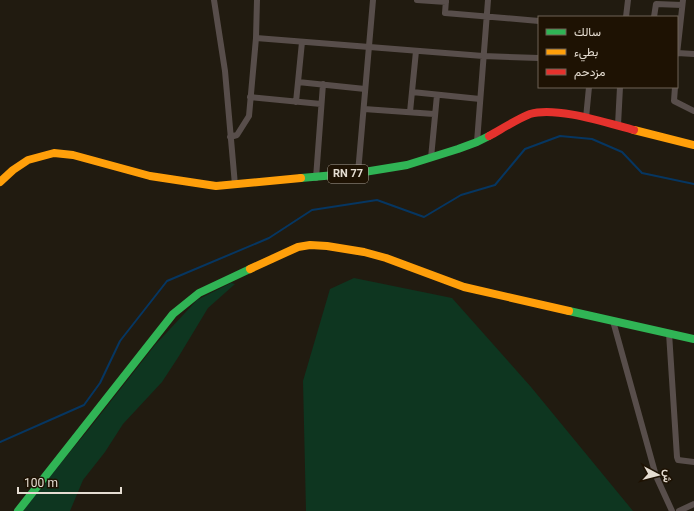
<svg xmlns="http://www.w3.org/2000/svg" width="694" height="511" viewBox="0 0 694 511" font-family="Georgia,Vazirmatn,serif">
  <rect width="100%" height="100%" fill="#211b10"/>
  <path fill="#0e3620" d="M354,278L452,298L531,387L633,511H306L303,381L330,289Z
    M231,283L235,284L208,308L179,356L162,382L123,424L105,452L83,480L70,511H23L26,505L89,429L155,345L197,300Z"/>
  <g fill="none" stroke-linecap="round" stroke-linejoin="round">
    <path stroke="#063661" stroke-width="2" d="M0,442L84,405L100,383L120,341L167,281L269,238L312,210L377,200L424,217L461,195L495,185L525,149L560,136L592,139L622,152L642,173L694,184"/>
    <path stroke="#584e4b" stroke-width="6" d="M214,0L225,71L235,185
      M417,0L446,2
      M446,0L445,13L539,21
      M626,17L628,0
      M654,17L656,4L682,5
      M256,38L483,56L539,58
      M677,53L694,54
      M677,54L683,0
      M298,82L365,89
      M675,87L674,101L694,111
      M412,92L480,99
      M250,97L321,104
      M296,102L302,42
      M364,109L434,114
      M410,112L416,51
      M586,118L589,87
      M618,125L620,87
      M230,137L237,135L249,116L256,38L257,0
      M477,142L488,0
      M431,158L437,95
      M358,173L373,0
      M316,178L323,84
      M613,321L656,476L672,511
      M669,333L677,457L678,460L694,462
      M679,511L694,504"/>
    <path stroke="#30b455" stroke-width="8" d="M301,178L358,173L407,165L458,149L477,142L489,136
      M569,311L694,339
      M18,511L173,314L199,293L250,269"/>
    <path stroke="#ff9f0a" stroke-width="8" d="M634,130L694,145
      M0,182L13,170L28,160L54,153L73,155L150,176L216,186L301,178
      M250,269L298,247L310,245L327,246L364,252L386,258L464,287L569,311"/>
    <path stroke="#e5322d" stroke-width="8" d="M489,136C500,130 519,118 530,114C556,106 607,123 634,130"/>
  </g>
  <g text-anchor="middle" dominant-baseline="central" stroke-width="4" stroke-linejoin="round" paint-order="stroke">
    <rect fill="#1e1203" stroke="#a9a094" stroke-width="1" x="328" y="165" width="40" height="18" rx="3"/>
    <g font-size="11" font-weight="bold" fill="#e5ddd2">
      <text x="348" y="174">RN 77</text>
    </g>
  </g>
  <rect x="538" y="16" width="140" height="72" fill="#1e1203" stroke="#6e6356"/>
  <rect x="546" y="29" width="20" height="6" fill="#30b455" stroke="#6e6356"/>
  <text x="574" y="36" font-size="12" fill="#e5ddd2">سالك</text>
  <rect x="546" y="49" width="20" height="6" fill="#ff9f0a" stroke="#6e6356"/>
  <text x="574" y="56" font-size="12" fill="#e5ddd2">بطيء</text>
  <rect x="546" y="69" width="20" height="6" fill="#e5322d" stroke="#6e6356"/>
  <text x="574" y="76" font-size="12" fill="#e5ddd2">مزدحم</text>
  <g transform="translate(658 475) rotate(97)" stroke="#1e1203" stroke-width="3" paint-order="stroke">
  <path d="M0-3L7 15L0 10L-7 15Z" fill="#e5ddd2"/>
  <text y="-6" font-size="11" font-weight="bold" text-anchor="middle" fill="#e5ddd2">ش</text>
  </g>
  <path d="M18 487v6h103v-6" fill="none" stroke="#e5ddd2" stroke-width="2"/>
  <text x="24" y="487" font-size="12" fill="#e5ddd2" stroke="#1e1203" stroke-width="3" paint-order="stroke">100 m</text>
</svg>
